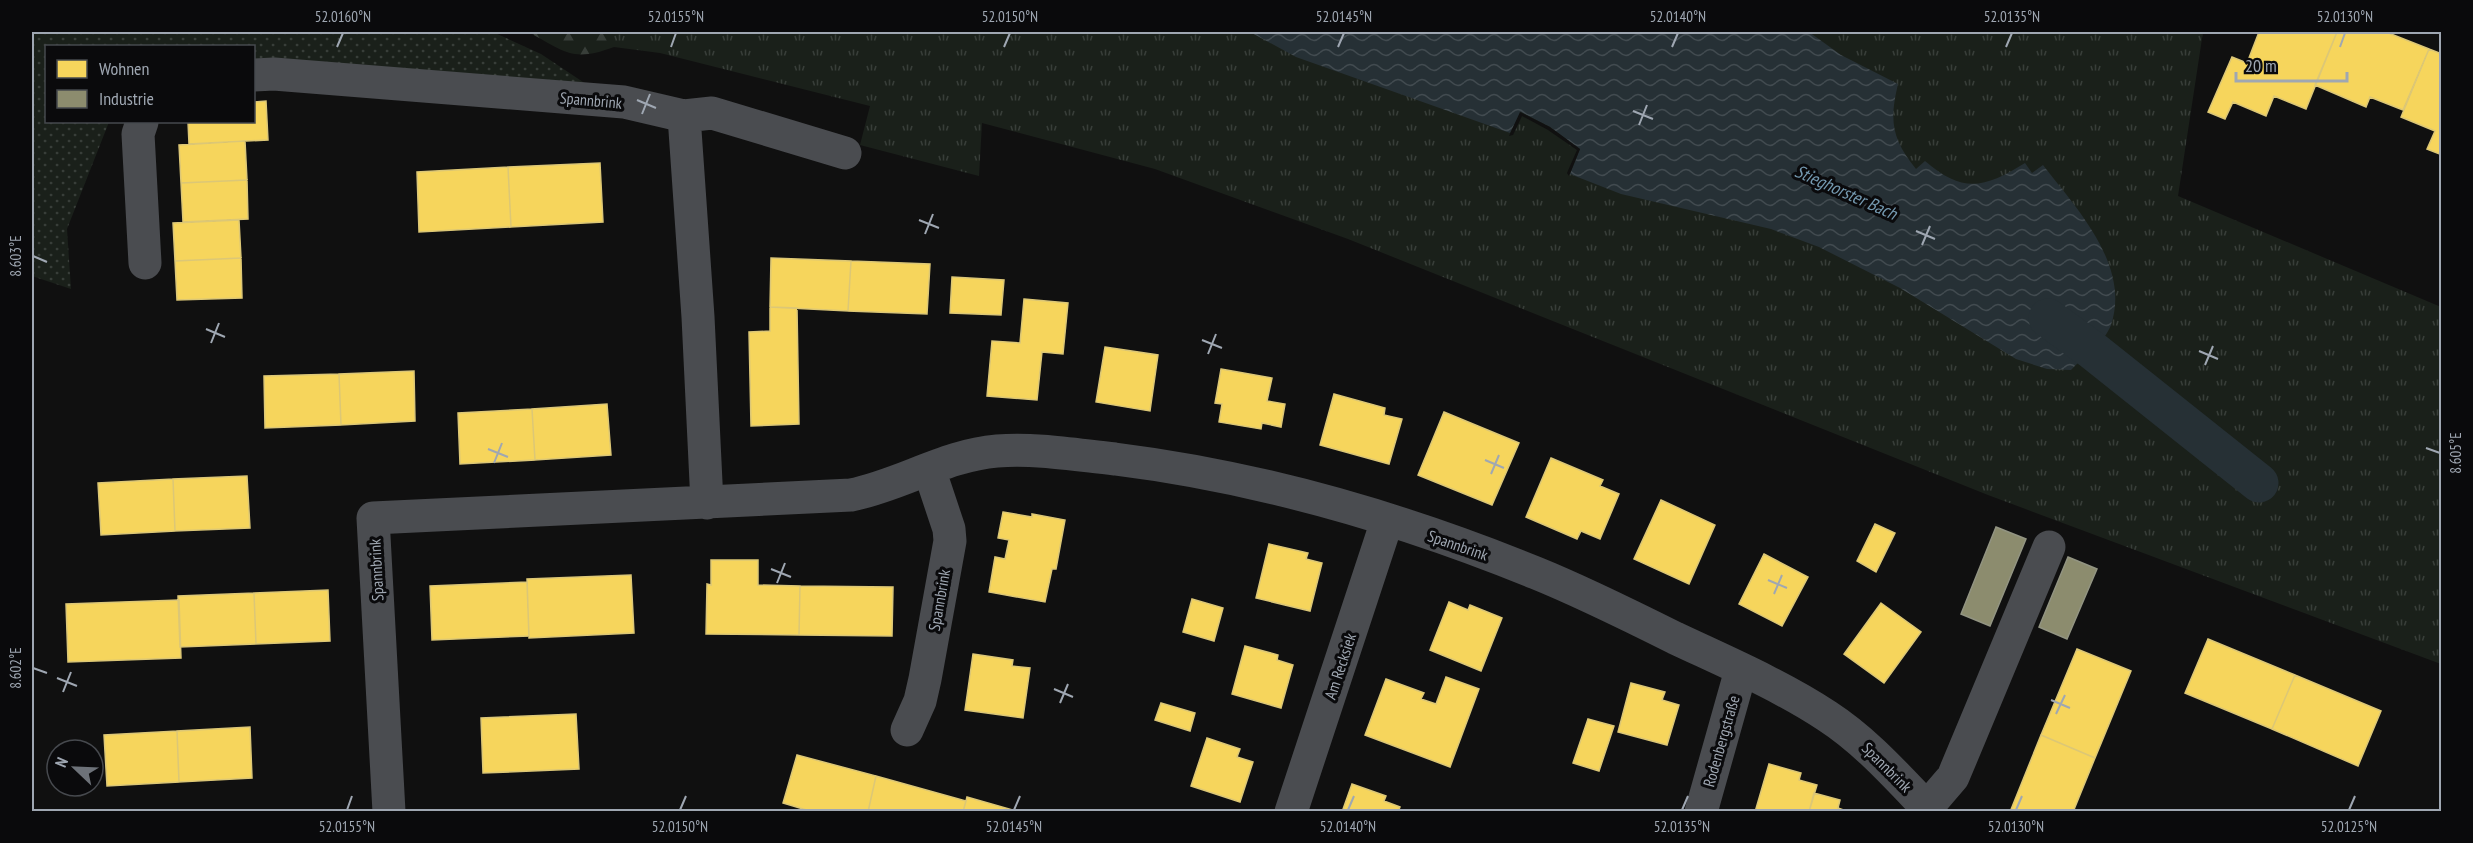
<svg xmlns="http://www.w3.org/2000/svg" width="2473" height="843" viewBox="0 0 2473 843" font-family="'PT Sans Narrow',sans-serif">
  <defs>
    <pattern id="grass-dots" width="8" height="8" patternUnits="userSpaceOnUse" patternTransform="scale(1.5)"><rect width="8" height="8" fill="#1a201a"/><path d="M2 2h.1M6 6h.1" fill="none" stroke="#383e39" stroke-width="1.8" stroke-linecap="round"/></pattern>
    <pattern id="forest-firs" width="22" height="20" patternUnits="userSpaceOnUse" patternTransform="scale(1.5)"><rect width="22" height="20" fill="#1a201a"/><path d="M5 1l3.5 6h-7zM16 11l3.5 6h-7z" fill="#383e39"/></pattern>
    <pattern id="park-tufts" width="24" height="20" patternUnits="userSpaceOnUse" patternTransform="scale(1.5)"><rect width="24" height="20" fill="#1a201a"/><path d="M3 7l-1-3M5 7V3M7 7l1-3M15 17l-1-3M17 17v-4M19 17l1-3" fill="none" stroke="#383e39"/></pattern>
    <pattern id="water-waves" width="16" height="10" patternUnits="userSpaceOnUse" patternTransform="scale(1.5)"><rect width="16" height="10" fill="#263035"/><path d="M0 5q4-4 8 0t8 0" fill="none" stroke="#424b50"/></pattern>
  </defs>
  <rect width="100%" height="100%" fill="#101010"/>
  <path fill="url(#grass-dots)" d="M32,32H493L541,54L592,88L254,68V46H46V122H109L67,229L71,289L32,276Z"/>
  <path fill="url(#forest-firs)" d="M528,32H614V47C571,63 565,51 528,32Z"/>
  <path fill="url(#park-tufts)" d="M614,32H2203L2178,196L2441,307V664L1988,495L1348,239L1155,169L982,123L979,176L860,145L870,106L660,53L614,47Z"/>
  <path fill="url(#water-waves)" d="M1250,32H1809L1841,55L1898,84C1889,122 1892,139 1916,169L1925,161C1963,194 1985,188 2025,163L2032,173L2043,165C2076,208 2131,265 2111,325C2104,343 2084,356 2071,370L2047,369L2016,359L1900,288L1819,247L1771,229L1621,194L1575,176L1570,174L1580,149L1550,127L1521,112L1510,133L1296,57Z"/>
  <path fill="#101010" d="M1520,112L1550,127L1580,149L1569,176L1567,173L1577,150L1548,130L1522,116L1513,135L1509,136Z"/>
  <path fill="#f6d55c" stroke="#dcc776" stroke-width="1.5" d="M2259,32H2337L2306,109L2274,96L2266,116L2233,102L2225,119L2208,112L2232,57L2247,63Z
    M2337,32H2386L2429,49L2403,110L2370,97L2366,107L2315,85Z
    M2429,49L2442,54V155L2427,149L2435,131L2401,117Z
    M266,101L268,140L189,144L188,122H254V102Z
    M245,141L247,180L181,183L179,145Z
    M600,163L603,222L511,227L508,167Z
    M508,167L511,227L419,232L417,172Z
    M247,180L248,219L183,222L181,183Z
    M239,220L241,258L175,261L173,223Z
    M241,258L242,298L177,300L175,261Z
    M771,258L851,261L848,311L770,307Z
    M851,261L930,264L927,314L848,311Z
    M952,277L1004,280L1001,315L950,313Z
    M1024,299L1068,303L1063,354L1042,352L1037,400L987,396L992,341L1020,343Z
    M770,307L797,308L799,424L751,426L749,332L770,331Z
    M1105,347L1158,355L1150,411L1096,402Z
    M1221,369L1272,378L1267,401L1285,404L1281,427L1262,423L1261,429L1219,422L1222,404L1215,403Z
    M414,371L415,421L341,425L339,374Z
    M339,374L341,425L265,428L264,376Z
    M1334,394L1385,408L1384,415L1402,419L1389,464L1320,445Z
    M607,404L611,455L535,460L532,409Z
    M532,409L535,460L460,464L458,413Z
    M1444,412L1519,443L1492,505L1418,475Z
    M1551,458L1603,480L1600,486L1619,494L1600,539L1581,531L1577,539L1526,517Z
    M247,476L250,528L175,531L173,479Z
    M173,479L175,531L101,535L98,483Z
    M1661,500L1715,525L1689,584L1634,559Z
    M1003,512L1032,517V514L1065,520L1056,569H1052L1045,602L989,592L995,557L1005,559L1009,540L998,538Z
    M1875,524L1895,533L1876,572L1857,561Z
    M1269,544L1308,553L1306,559L1322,563L1310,611L1256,598Z
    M1764,554L1808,577L1782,626L1739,604Z
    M711,560H758V585L800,586L799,635L706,634L707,584L711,585Z
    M631,575L634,633L529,638L527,579Z
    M527,582L529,636L432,640L430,586Z
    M800,586L893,587L892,636L799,635Z
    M328,590L330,641L256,644L254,593Z
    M254,593L256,644L180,647L178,596Z
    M1192,599L1223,608L1214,641L1183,632Z
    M179,600L181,658L68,662L66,604Z
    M1449,602L1468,610L1470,605L1502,618L1481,671L1430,650Z
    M1881,603L1921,632L1884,683L1844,654Z
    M2208,639L2295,675L2272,729L2185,693Z
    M1245,646L1278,655L1277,660L1293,665L1281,708L1232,694Z
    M2077,649L2131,671L2095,758L2041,735Z
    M973,654L1013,660L1012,666L1030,668L1023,718L965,710Z
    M2295,675L2381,711L2358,766L2272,729Z
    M1446,677L1479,689L1450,767L1365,735L1386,679L1424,693L1421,699L1436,704Z
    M1631,683L1665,692L1662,700L1679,705L1667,745L1618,732Z
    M1161,703L1195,713L1190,731L1155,720Z
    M576,714L579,769L483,773L481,718Z
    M1588,719L1614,726L1599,771L1573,763Z
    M250,727L252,778L179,782L177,731Z
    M177,731L179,782L107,786L104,735Z
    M2041,735L2095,758L2073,812H2010Z
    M1207,738L1240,749L1237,757L1253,762L1240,802L1191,786Z
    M797,755L876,776L868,812H813L783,803Z
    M1769,764L1801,773L1799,780L1817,785L1809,812H1755Z
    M876,776L966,801L963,812H868Z
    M1352,784L1386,796L1384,801L1400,807L1398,812H1342Z
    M1814,793L1840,800L1838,808L1849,812H1809Z
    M967,797L1020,812H963Z"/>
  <path fill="#8c8c6e" stroke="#929482" stroke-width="1.5" d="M1996,527L2026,539L1990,626L1961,614Z
    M2068,557L2097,569L2067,639L2039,627Z"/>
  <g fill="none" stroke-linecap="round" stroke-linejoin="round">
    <path stroke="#263035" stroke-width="39" d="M2048,318L2092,350L2259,483"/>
    <path stroke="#4a4c50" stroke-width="33" d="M254,75L274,74L624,102L684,116L712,113L845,153
      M684,116L698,317L707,503
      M142,122L138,134L145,263
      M907,730L920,701L925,679L950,541L949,529L929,469
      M389,812L373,518L851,495C901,485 946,455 997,451C1037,448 1076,455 1115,459C1259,477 1401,518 1536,573C1583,592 1629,615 1675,638C1726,662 1780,685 1827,716C1867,742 1898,778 1931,812
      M1291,812L1387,521
      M1701,812L1741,670
      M1923,812L1953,777L2049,547"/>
  </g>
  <path fill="none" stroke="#9fa7b2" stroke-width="2" d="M337,47L343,33M671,47L676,33M1004,47L1010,33M1338,47L1344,33M1672,47L1678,33M2006,47L2012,33M2340,47L2345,33M637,100L656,108M1633,111L1653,119M642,114L650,94M1639,125L1647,105M919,220L939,228M1916,231L1935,239M925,234L933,214M1922,245L1930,226M33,256L47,262M206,329L225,337M1202,340L1222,348M211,343L219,323M2199,351L2218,359M1208,354L1216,334M2205,365L2213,346M2426,448L2440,453M488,449L508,457M1485,460L1504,468M494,463L502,443M1491,474L1499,455M771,569L791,577M1768,580L1787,588M777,583L785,563M1774,594L1782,575M33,668L47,673M57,678L77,686M1054,689L1073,697M63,692L71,672M2051,700L2070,708M1060,703L1068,684M2056,714L2065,695M347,810L352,796M680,810L686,796M1014,810L1020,796M1348,810L1354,796M1682,810L1688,796M2016,810L2022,796M2349,810L2355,796"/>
  <g text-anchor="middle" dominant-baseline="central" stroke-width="6" stroke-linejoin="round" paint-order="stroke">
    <g font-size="16" fill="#9fa7b2" stroke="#0a0a0c">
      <text transform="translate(591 100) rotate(5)">Spannbrink</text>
      <text transform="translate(1458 545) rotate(19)">Spannbrink</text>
      <text transform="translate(376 570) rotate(-93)">Spannbrink</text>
      <text transform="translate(939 600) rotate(-80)">Spannbrink</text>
      <text transform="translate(1340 666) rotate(-72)">Am Recksiek</text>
      <text transform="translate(1721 741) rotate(-74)">Rodenbergstraße</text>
      <text transform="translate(1887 767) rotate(45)">Spannbrink</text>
    </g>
    <g font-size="18" font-style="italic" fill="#7499b0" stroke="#0a0a0c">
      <text transform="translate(1846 192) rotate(24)">Stieghorster Bach</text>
    </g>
  </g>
  <rect width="2473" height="843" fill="none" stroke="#0a0a0c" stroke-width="66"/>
  <rect x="45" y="45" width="210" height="78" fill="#0a0a0c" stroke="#46494e" stroke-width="1.5"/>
  <rect x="57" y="60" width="30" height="18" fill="#f6d55c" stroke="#46494e" stroke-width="1.5"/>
  <text x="99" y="75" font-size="18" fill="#9fa7b2">Wohnen</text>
  <rect x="57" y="90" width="30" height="18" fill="#8c8c6e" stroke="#46494e" stroke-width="1.5"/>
  <text x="99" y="105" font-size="18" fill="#9fa7b2">Industrie</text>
  <g transform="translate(75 768) rotate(293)"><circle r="28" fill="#0a0a0c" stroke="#46494e" stroke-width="1.5"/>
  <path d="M0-4.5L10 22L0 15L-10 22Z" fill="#6d7279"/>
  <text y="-9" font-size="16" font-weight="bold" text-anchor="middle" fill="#9fa7b2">N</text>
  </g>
  <path d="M2236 72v9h111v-9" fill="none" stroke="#9fa7b2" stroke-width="3"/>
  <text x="2245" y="72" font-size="18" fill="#9fa7b2" stroke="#0a0a0c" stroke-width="4.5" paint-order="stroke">20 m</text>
  <rect x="33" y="33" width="2407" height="777" fill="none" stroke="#9fa7b2" stroke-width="2"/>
  <g font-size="15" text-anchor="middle" fill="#9fa7b2">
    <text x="343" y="22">52.0160°N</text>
    <text x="676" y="22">52.0155°N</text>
    <text x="1010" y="22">52.0150°N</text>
    <text x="1344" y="22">52.0145°N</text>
    <text x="1678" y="22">52.0140°N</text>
    <text x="2012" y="22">52.0135°N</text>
    <text x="2345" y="22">52.0130°N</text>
    <text transform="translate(16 256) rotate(-90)" y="5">8.603°E</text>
    <text transform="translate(2456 453) rotate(-90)" y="5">8.605°E</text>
    <text transform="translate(16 668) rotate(-90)" y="5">8.602°E</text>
    <text x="347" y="832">52.0155°N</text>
    <text x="680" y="832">52.0150°N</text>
    <text x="1014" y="832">52.0145°N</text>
    <text x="1348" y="832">52.0140°N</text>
    <text x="1682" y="832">52.0135°N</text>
    <text x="2016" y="832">52.0130°N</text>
    <text x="2349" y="832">52.0125°N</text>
  </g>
</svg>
